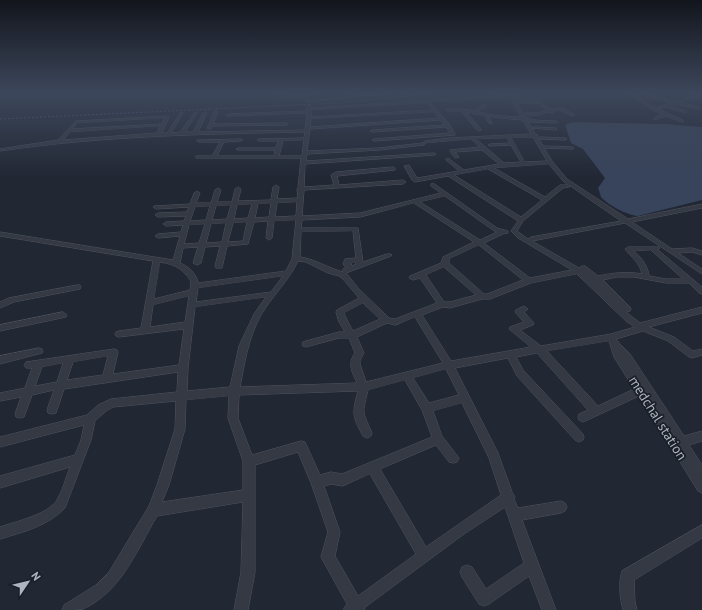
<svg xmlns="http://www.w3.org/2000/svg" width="702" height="610" viewBox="0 0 702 610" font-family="'PT Sans',sans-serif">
  <rect width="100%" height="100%" fill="#212733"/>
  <path fill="#38445b" d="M573,122L665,124L702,127V200L638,216C627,215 608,205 601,197C600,194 599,190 598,188L605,178L583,149L571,143L565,125Z"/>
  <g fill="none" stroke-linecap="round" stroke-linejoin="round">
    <g stroke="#4f545f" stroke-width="1">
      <path id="minor" d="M278,93H282L283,97L306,95L305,93H321L307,95L309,96L307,97L281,99L279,98Z
        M382,93H400L308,102L306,101Z
        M510,93H521L515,96L517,99L515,100L526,118H530L531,120L556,121L558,122L556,123L530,122L527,120L532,128L534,127L555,128L557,129L555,130L532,128L535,134L538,135L537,136L538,138L540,137L565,138L567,139L565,140L539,139L543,146L572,147L574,148L572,149L544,148L552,161L567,179L628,219L702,204V208L632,222L672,249L692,248L702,251V255L692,252L678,253L702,269V274L625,223L532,241L579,268L582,266H585L598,276C613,273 627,271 642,274C640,263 631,257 625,249L628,247H659L660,248L658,250L702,287V294L699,293L689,283H666L634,277H616L603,280L630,307L631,309L630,311L626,312L640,323L702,307V313L649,327L674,337L693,351L702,349V355L692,358L689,357L668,341L643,331L616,339L620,344L630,354L684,436L702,431V441L689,445L702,465V493L698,491L639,396L583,422L579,420L578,417L579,414L588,410L537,353L516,357L523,370L583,434L584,437L583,440L579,442L575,440L517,376L508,358L455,368L498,453L512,492L515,497L514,499L518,508L561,501L565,503L567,507L565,511L561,513L522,520L556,610H542L529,576L489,604L484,606L479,604L462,577L460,572L462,567L467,565L472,567L486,589L524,563L505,507L464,534L364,608L365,610H343L347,604L321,557L328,532L311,483L298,452L255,465V572L248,610H234L241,572L243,502L157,516C137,550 121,592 83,609C78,610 68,610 62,610L64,605L96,585L109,572L149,506L157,485L175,429L176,401L113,407L106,411L95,421L91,440L65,508C48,526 23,532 0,539V527C17,521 47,515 57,500C63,490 66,477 70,467L0,488V476L75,455L81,440L84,425L0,447V437L87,415L98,405L111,399L177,392L178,372L64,389L56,413L52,414L48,413L47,410L54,390L32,395L24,417L20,418L16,417L15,414L21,397L0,401V393L25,388L32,368H26L24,365L26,362L114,349L117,350L118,352L113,374L179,365L184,329L119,337L116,336L115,334L116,332L119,331L141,328L153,261L0,236V232L173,260L180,236L158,238L155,236L158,234L181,232L183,225L166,226L163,224L166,222L184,221L186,216L158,217L155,215L158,213L187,212L189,207L156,209L153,207L154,206L190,204L194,193L197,191L200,193L196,203H211L215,190L218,188L221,190L217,202H232L235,189L238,187L241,189L238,201L271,200L273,187L276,185L279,187L277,199L298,198L297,189L298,188L301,158H196V156H212L220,142H199L197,141V140L241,139L243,140L241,141L224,142L217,156H274L275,150H238L236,149L238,148H276L278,141H259L257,140L259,139L304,138L305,132C203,134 101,136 0,151V149L58,140L76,121L167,116L169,117L162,133H167L181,112L183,113L171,133L180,132L195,112L197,113L185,132H193L203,113L205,112L207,113L198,132L305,130L307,113L228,116L226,115L228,114L307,111V105L309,104L311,105V108L511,95ZM512,97L513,99L511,100L521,117L499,116L478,112L486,106L485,104L474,111L462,109H448L446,110L448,111H461L478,131L482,130L466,112L499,118L523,120L531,134L449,138L425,141L423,143L379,148L307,151L310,129L441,120L444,125L372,130L370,131L372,132L446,127L450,133L374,139L372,140L374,141L455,135V134L450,125L430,102ZM427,103L433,110L311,117V110ZM434,112L439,118L310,127L311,119ZM164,118L162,124L72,129L77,123ZM160,126L157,133L63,140L70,132ZM511,137H533L547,161L525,162ZM507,138L510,143L490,144L488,145L490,146L511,145L521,162L504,163L476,139ZM471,139L480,147L450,150V151L455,158L459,157L455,152L482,150L499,164L464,170L448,158L446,159V160L459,171L417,178L409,165L404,166L412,180L415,182L448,176L518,221L511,231L518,238L572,270L530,278L484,243L503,234L508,233V231L497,228L433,183L431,184V186L441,193L360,213L302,216L304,190L403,184L406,182L403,180L339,185L337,176L395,170V168L393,167L336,172L331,175L334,185L304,187L305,164L434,155L436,154L434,153L306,161L307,154L379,150L424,145L426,143ZM304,140L302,156H279L283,141ZM549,164L563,181L568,185H560L545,197L494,168ZM488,169L542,200L521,217L454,175ZM569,185L621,221L531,237L528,239L517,231L523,221L563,188L569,187ZM445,196L493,230L497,232L480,240L420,202ZM297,202L296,216L275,217L277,203ZM271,203L269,217L255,218L258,204ZM414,203L474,242L443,257L441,263L410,276L409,278L413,280L420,278L437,303L395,319L389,318L359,289L346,273L391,256L392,255L391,254H387L363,262L358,228H301L302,220L360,217ZM252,204L248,218L234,219L237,205ZM231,205L227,219L212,220L216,206ZM210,206L206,220L190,221L195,207ZM296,220L292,259L286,271L198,283C197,274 188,266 180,263L183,248L198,247L193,263L197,265L201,263L205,247L220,246L215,266L216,268H222L227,246L248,244L254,222L268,221L266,238L269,240L272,238L274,221ZM247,222L243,241L228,242L233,223ZM226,223L222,242L206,243L211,224ZM205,224L199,243L184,244L189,225ZM353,231L356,258L345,259L343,264L346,268L343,269V272C328,268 315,259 300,257L301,232ZM479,245L523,280L487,294H484L449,263V259ZM651,250L683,279H666L649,276C648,266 641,257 634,251ZM298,261L306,262L328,273L339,276L343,279L359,298L337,310L336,312L339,322L345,332H339L306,341L303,342L302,344L303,346L306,347L339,338H349L355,353C347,364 352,372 357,383L240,387C245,361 248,339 261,315C272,296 289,281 298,261ZM160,262C177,265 181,268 191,281L190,290L154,299ZM356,262V264L352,266L351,263ZM444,267L476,295L450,302H444L426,275ZM577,274L627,322L635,327L611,334L541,346L520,330L533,325L534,323L524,312L528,309L524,306L516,310L515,312L524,322L510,327L509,329L531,347L451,361L422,315L443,307L450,308L482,299H490L531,283ZM283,276L271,292L196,302L198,288ZM189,296L185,322L150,327L153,305ZM266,297L254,314L239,346L230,387L187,391L188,368L195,307ZM363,303L380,319L353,331L348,322L344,313ZM415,317L443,363L366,382L360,364V360L364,353L357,337L387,323L395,325ZM609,341L614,357L634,389L598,406L547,351ZM108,356L103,375L67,380L73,362ZM63,363L57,382L35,386L42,367ZM446,369L459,395L429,403L413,378ZM405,380L422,410L432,437L342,474L331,472L320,475L305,442L301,441L252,455L238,418L239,395L358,391C352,413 352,416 363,436L367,438L371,436L372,433C362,410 362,415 368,390ZM229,396L228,418L243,461V490L162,502L169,485L185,429L186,400ZM462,403L489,458L501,495L426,547L380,469L436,445L449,462L453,463L457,462L459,458L442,436L433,411ZM370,474L416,554L358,596L335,556L340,532L324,486L331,484L342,486Z
        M629,93H634L655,108L671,103L648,97V95L676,101L700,94L702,95L680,102L699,107V109L676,104L670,106L686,111V113L666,107L658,109L683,120V122H682L666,116L654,120V118L662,114L653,110Z
        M518,101H539L550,109L562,108L575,115L572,116L560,110L553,111L554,112L552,113L549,112L538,115H526L525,113H538L546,110L538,103H519Z
        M216,111L218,112L213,124L286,123L288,124L286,125L212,126L211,129H207L214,112Z
        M488,117L490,118L492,124L489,123L486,118Z
        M77,285H80L81,287L80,289L14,302L0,308V302L9,298Z
        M63,312L67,315L66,317L0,331V325Z
        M39,348L42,349L43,351L42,353L0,364V356Z
        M702,525V538L634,580L635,602L637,610H623C620,599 618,582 622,571Z"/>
    </g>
    <use href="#minor" fill="#343944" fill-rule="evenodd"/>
    <path stroke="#595f6d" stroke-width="1" stroke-dasharray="2 2" stroke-linecap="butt" d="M0,119L339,103L435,93"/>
  </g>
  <linearGradient id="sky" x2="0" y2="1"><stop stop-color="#12151c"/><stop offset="0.52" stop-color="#3d475b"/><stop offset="1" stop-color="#3d475b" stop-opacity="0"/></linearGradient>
  <rect width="702" height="179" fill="url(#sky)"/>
  <g text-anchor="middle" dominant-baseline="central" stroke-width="3.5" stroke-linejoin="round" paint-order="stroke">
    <g font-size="14" fill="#aeb4c1" stroke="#1a1f28">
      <text transform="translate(658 418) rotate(58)">medchal station</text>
    </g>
  </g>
  <g transform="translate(28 582) rotate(55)" stroke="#1a1f28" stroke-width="3" paint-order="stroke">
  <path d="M0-3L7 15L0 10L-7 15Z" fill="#aeb4c1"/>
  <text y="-6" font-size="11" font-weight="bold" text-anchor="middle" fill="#aeb4c1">N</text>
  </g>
</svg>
